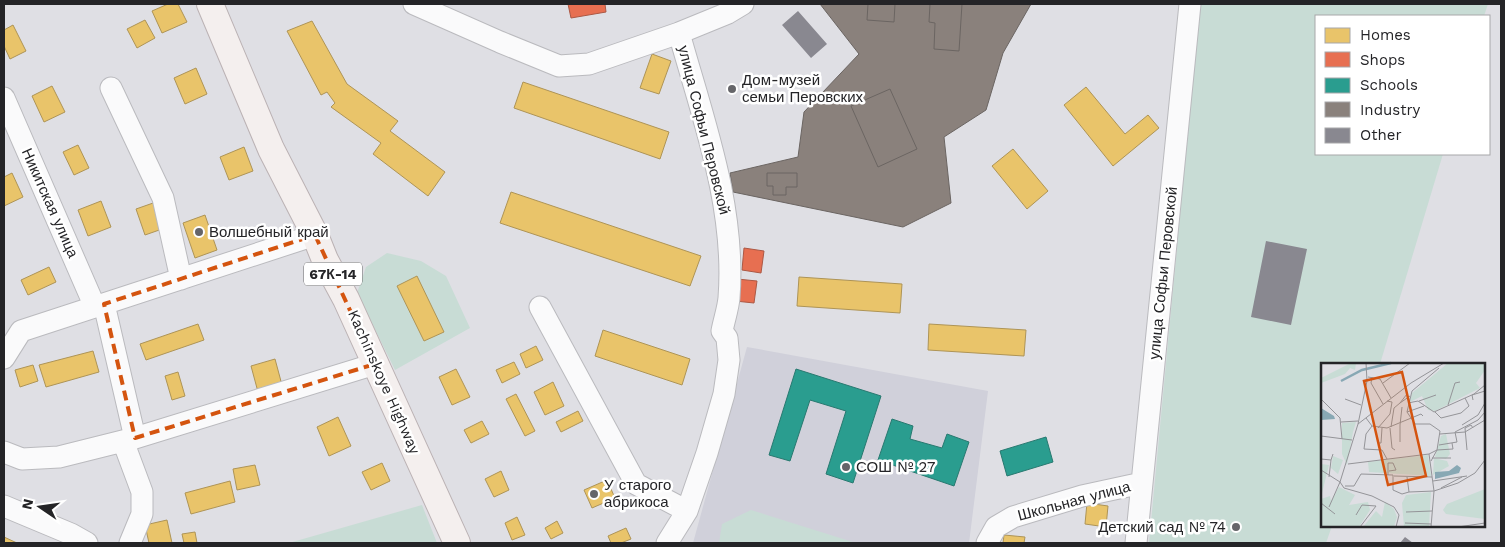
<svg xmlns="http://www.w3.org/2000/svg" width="1505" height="547" viewBox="0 0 1505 547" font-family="'Work Sans',sans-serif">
  <rect width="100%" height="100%" fill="#dfdfe4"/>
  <path fill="#d0d0da" d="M747,347L988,391L969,543H693Z"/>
  <path fill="#c8dcd5" d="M1200,4H1488L1484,16H1316V154H1443L1380,364H1322V526H1332L1326,543H1149Z
    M387,253L421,261L446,276L470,328L395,370L357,293L366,267Z
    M422,505L437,543H289Z
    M751,510L856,543H719L722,524Z"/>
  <path fill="#e9c46a" stroke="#ae9456" d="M168,4H178L187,22L162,33L152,11Z
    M145,20L155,38L137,48L127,29Z
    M312,21L347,84L398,121L390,131L445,172L428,196L373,154L381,143L331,107L335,103L327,92L321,95L287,31Z
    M13,25L26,51L10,59L4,46V30Z
    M652,54L671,61L659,94L640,88Z
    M196,68L207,94L185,104L174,78Z
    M523,82L669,132L660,159L514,108Z
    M52,86L65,112L44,122L32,96Z
    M1086,87L1125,134L1148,115L1159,128L1113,166L1064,105Z
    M78,145L89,168L74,175L63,152Z
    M244,147L253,171L229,180L220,157Z
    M1013,149L1048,191L1027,209L992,166Z
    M12,173L23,197L4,206V177Z
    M511,192L701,256L690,286L500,223Z
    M101,201L111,227L88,236L78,210Z
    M156,202L165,228L145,235L136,209Z
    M205,215L217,250L195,258L183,223Z
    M49,267L56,282L28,295L21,280Z
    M417,276L444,332L424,341L397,286Z
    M799,277L902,284L900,313L797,306Z
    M198,324L204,340L146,360L140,344Z
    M929,324L1026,330L1024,356L928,350Z
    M603,330L690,359L682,385L595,356Z
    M536,346L543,360L526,368L520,354Z
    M93,351L99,372L46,387L39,365Z
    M275,359L282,385L258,392L251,366Z
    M514,362L520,374L502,383L496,370Z
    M33,365L38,381L20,387L15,370Z
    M456,369L470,397L452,405L439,377Z
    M178,372L185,396L172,400L165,376Z
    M553,382L564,406L545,415L534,392Z
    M516,394L535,431L525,436L506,399Z
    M578,411L583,421L561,432L556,422Z
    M338,417L351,446L329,456L317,427Z
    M482,421L489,434L471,443L464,430Z
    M382,463L390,481L371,490L362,472Z
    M255,465L260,485L237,490L233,469Z
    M501,471L509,490L494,497L485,479Z
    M607,480L615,498L592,508L584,490Z
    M230,481L235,502L191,514L185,493Z
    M1087,503L1108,506L1106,527L1085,524Z
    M517,517L525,535L512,540L505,523Z
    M167,520L172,543H149L145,525Z
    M557,521L563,533L551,539L545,528Z
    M626,528L631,539L621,543H611L608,536Z
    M195,532L197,543H184L182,534Z
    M1004,535L1025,537L1024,543H1003Z
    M4,537L17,543H4Z"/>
  <path fill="#e76f51" stroke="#ac5844" d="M568,4H605L606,12L571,18Z
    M744,248L764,251L761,273L742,270Z
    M737,279L757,281L754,303L735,301Z"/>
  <path fill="#2a9d8f" stroke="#287970" d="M796,369L881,396L853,483L826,474L846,411L810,400L790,461L769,455Z
    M892,419L913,426L910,439L942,448L947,434L969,442L954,486L878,460Z
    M1046,437L1053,462L1007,476L1000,451Z"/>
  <path fill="#8a817c" stroke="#6b6562" d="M820,4H1031L1003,53L986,110L944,137L951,203L903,227L733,192L730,173L798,157L804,112L859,54Z
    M868,4H895L894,22L867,20Z
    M930,4H962L959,51L934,49L935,23L929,22Z
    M890,89L917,149L878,167L851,106Z
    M767,173H797V187H786V195H773V186H767Z"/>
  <path fill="#898890" d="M798,11L827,44L811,58L782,25Z
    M1266,241L1307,249L1291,325L1251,317Z
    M1405,537L1413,543H1400Z"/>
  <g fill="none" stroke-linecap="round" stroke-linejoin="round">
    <g stroke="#bababe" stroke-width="23">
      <path id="minor" d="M414,4L500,42L559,66L589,64L679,33L728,13L743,4
        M111,88L163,198L181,279
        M4,98L95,307
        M104,304L135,438
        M540,307L636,484L687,511
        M4,358L21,331L315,235
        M123,441L142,492V514L130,543
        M4,452L22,459L59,457L135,438L375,364
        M4,506L71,534L87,543
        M667,543L687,511L707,453L724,394L729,360L727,338L722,331C724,320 728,309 729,298C736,207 703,119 679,33
        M987,543L996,527L1013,517L1082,496L1142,483
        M1136,543L1190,4"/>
    </g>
    <g stroke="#bbb2b4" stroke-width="28">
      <path id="major" d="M210,4L271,149L315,235L325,260L346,299L457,543"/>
    </g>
    <use href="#minor" stroke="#fafafb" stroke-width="21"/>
    <use href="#major" stroke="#f4efee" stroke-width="26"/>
  </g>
  <path fill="none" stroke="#d4540f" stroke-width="4" stroke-dasharray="10 6" stroke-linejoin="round" d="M315,235L375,364L135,438L104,304Z"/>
  <g fill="#656569" stroke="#fff" stroke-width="2">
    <circle cx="732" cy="89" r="5"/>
    <circle cx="199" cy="232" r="5"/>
    <circle cx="846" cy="467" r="5"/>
    <circle cx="594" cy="494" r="5"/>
    <circle cx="1236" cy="527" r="5"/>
  </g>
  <g text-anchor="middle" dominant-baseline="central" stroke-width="5" stroke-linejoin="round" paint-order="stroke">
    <rect fill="#fff" stroke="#666668" stroke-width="1" x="304" y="262.5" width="58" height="23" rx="4"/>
    <g font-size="14" font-weight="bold" fill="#242427">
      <text x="333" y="274">67К-14</text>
    </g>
    <g font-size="15" fill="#242427" stroke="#fff" text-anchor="start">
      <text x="742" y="80">Дом-музей<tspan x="742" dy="17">семьи Перовских</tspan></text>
      <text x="209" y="232">Волшебный край</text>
      <text x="856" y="467">СОШ № 27</text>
      <text x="604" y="485">У старого<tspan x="604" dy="17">абрикоса</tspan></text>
      <text x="1226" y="527" text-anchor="end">Детский сад № 74</text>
    </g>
    <g font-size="15" fill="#242427" stroke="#fff">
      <text transform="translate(704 130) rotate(76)">улица Софьи Перовской</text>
      <text transform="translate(50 203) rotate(66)">Никитская улица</text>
      <text transform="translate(1163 273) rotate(-84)">улица Софьи Перовской</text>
      <text transform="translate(384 382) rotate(66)">Kachinskoye Highway</text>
      <text transform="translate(1074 501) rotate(-15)">Школьная улица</text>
    </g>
  </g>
  <g transform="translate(1321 363)">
    <rect width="164" height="164" fill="#dfdfe4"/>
    <path d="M30,0H35L34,7L29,5L24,11L0,20V15ZM127,0H164V7L155,20L159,25L114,48L107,47L101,33L89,39L91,30ZM35,59L32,69L26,102L21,91V60ZM125,71L129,91L125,96L114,94L120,73ZM107,92L110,113L48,109L47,99ZM12,93L22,97L17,111L10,105ZM113,95L126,98L128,103L112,112ZM0,101L8,102L0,134ZM18,124L34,132L28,142L47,139L49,147L38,164H0V136L9,133L10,138ZM164,126V156L125,151L122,147L126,141ZM110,129L108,164H83L81,140L85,132ZM64,139L73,146L76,154L73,164H42L55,148L61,154Z" fill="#c8dcd5"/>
    <path d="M0,45L13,53L14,56L0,57ZM136,102L140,105L138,110L114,116V109L128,108Z" fill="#88a8b4"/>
    <path fill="none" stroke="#88a8b4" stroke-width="2.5" d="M20,18L41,7L70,0"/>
    <path fill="none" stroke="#949498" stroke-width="1" d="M47,14L59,16L70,35M51,14L50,20L62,41M62,20L89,0M86,31L79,40L89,33M0,36L19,55L21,76M24,36L40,42M152,37L151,32L164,28M98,38L115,32M87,40L97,38L113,49L153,31L164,22M127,42L134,20L139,19M86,49L103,43M114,49L120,55L140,50L148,43L144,35M45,55L51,63L66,65L100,51L102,53M20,59L37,58M37,61L46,18L45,0M79,62L81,44M79,62V79M141,62L157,52L164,40M51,63L45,71L43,86L61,87L66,96M70,64L73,45L79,40M57,65L69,51L71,39L66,38M69,65L71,85L74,87M134,69L157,57L164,49M119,71L144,69L164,57M0,73L31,77M57,80H60L61,65M118,82L136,79L134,69M146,87L144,65L150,62L152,65M108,91L113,128L110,164M111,95H130M0,96L10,97L12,91M110,98L116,87L132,86L131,80M27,101L108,91L116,87L119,68L109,61H94L86,49L91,28L118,5M0,107L19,119L8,144M67,112V100H72L75,107L68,108M73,113L111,114M8,114L10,97M86,114L88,129L113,128M112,118L146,113M24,123H33L40,111L72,112V127L81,131L88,129M120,125L141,114M113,128L137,120L154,110L164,97M0,140L14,151M85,149L111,148M35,152L41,142L55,143L39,164M84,160L110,161M75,164L78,152L73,144L51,133L23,125L19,119L37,61L90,20L123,0M137,164L164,160"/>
    <path fill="#d4540f" fill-opacity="0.15" stroke="#d4540f" stroke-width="2.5" d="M81,9L105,113L67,122L43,18Z"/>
    <rect width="164" height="164" fill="none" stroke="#242427" stroke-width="2.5"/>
  </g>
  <rect width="1505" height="547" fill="none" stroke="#242427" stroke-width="10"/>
  <rect x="1315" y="15" width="175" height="140" fill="#ffffff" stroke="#a7a7a9"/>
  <rect x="1325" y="28" width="25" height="15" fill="#e9c46a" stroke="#a7a7a9"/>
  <text x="1360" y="40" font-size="15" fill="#242427">Homes</text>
  <rect x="1325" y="52" width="25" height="15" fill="#e76f51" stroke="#a7a7a9"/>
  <text x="1360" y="65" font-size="15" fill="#242427">Shops</text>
  <rect x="1325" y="78" width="25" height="15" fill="#2a9d8f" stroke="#a7a7a9"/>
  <text x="1360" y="90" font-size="15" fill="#242427">Schools</text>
  <rect x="1325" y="102" width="25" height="15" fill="#8a817c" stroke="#a7a7a9"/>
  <text x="1360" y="115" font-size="15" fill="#242427">Industry</text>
  <rect x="1325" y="128" width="25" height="15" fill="#898890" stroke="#a7a7a9"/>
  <text x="1360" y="140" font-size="15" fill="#242427">Other</text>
  <g transform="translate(40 507) rotate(283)" stroke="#ffffff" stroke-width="4" paint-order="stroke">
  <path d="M0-4L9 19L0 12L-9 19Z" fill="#242427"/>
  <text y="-8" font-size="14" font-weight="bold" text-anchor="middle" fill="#242427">N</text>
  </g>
</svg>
